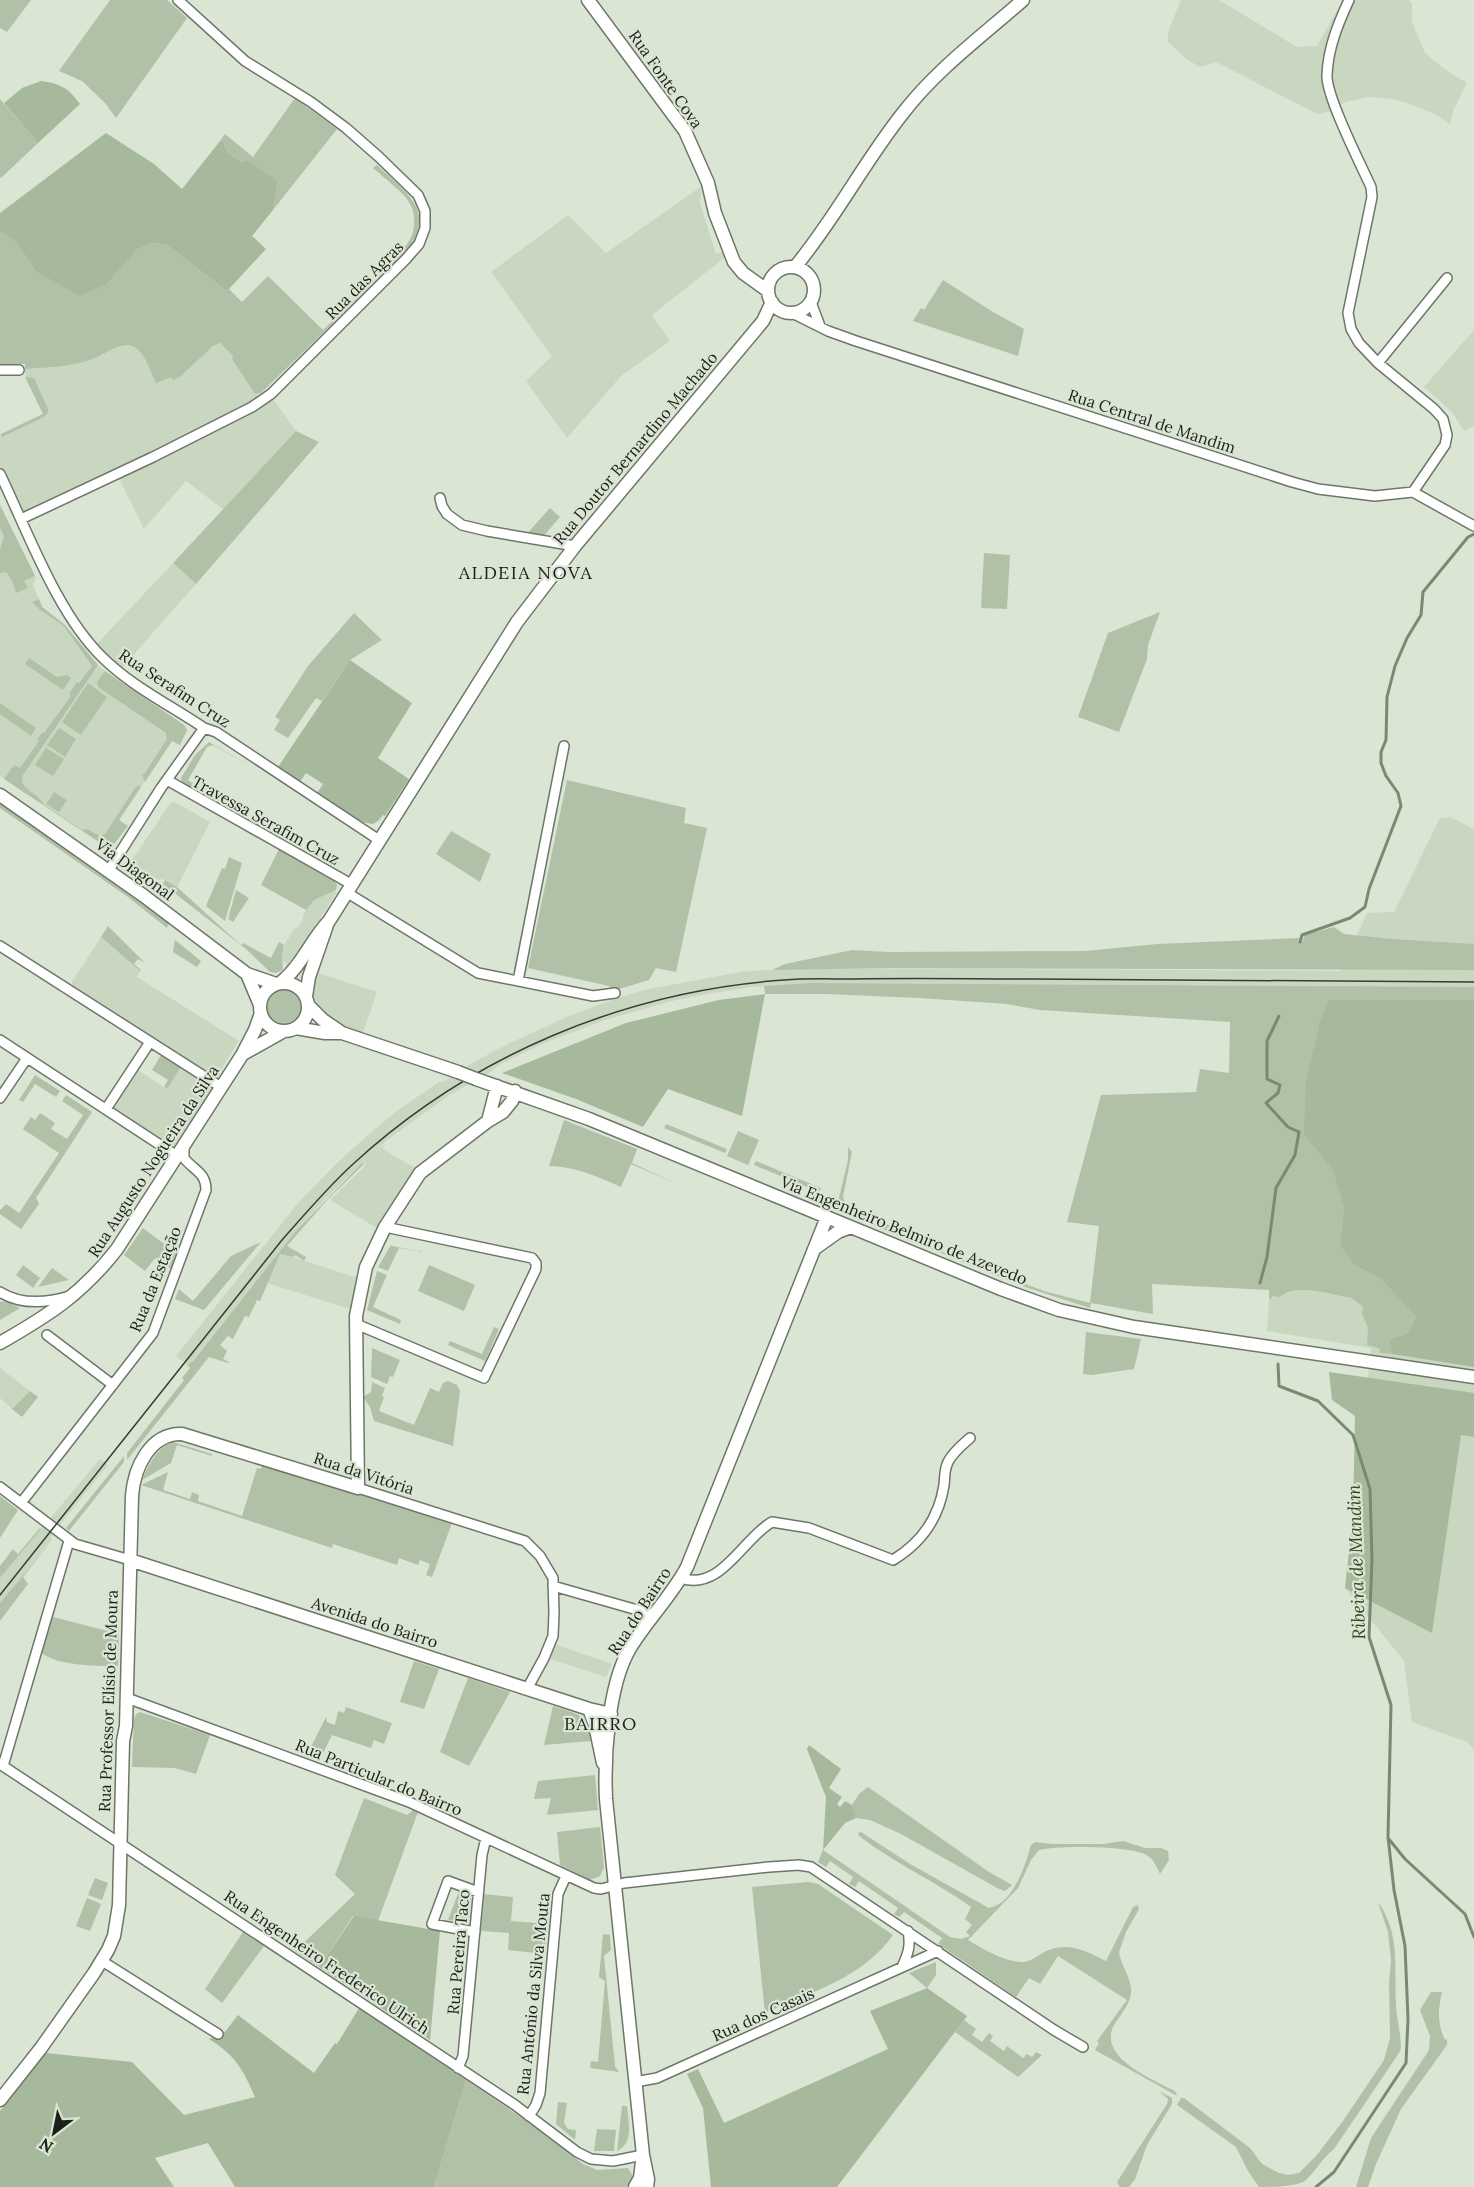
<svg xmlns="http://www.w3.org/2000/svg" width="1474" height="2187" viewBox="0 0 1474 2187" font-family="Lora,serif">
  <rect width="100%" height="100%" fill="#dae5d3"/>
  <path fill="#c9d7c1" d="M1181,0H1219L1297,47L1317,46L1343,0H1409L1412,3V22L1425,53L1443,68L1467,83L1453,111L1450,124L1434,114L1410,104L1394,99L1369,97L1345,102L1332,111L1317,114L1216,62L1200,67L1186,59L1168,42V32Z
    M702,186L700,203L716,254L722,252L728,255L652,315L670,341L621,376L567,438L526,381L552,356L491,272L568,215L606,253Z
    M1474,330V426L1464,431L1452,412L1424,387Z
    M134,343L171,377H180L213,346L220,343L233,356L232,359L261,402L271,396L296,431L224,510L186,481L144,529L116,472L22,517L0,471V435L43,414L26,378L25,369L116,345Z
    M0,505L36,578L33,585L42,607L64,624L96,664L117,681L184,725L187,730L180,745L172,741L119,820L128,826L111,848H108L0,776Z
    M173,563L196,584L120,670L94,647Z
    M173,801L210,822L177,887L166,880L160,879L159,880L135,865L136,863L132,860L169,805Z
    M1450,817L1474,829V1750L1467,1742L1412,1722L1404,1661L1345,1588L1371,1348L1267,1331L1270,1286L1334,986L810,983L752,987L712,993L672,1001L605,1020L542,1044L499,1065L489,1073L448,1096L387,1140L376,1151L384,1145L383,1149L420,1171L382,1231L330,1200L366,1165L363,1162L325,1199L295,1232L192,1361L187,1365L176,1356L298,1203L337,1163L369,1134L397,1111L440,1081L443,1082L472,1063L508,1044L569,1016L617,998L649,989L741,972L797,968L1341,971L1367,913L1394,912L1440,818Z
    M335,891L337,892L287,969L286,962H283L282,955L284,945L295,928L297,929L303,920V915L309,905L318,897Z
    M101,937L140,971L137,977L239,1041L220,1071L208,1073L73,989L72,982Z
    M312,971L377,992L361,1038L310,1006L308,996Z
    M183,1064L220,1087L177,1154L108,1109L135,1068L167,1089Z
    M280,1253L361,1279L356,1311L267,1283Z
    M0,1368L30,1391L12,1409L0,1398Z
    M100,1459L108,1465L50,1537L52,1539L0,1603V1578Z
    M554,1644L612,1664L606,1677L550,1659Z"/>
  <path fill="#b1c1a8" d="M0,0H31L7,32L0,28Z
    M110,0H167L187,18L116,118L105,103L82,81L59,71Z
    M295,98L337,129L273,210L278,181L248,160L241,162L227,152L224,143L220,141L225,134L253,157Z
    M0,99L38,143L1,178L0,177Z
    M377,165C412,198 441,215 398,260L261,393L255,394L232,359L233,356L220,343L213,346L180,377L173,380L171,377L156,383C151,373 145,352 134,347C123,340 105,354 95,358C73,367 48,367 25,369V364H0V232L15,239L36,271L107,284L138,249L153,243L167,245L224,289H229L242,302L268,276L323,330C343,311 403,259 412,235C415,227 415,216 412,208C408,195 384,178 373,168Z
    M943,280L993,312L1024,329L1018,356L913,321L921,308L924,310Z
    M25,377L34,378L48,409V413L44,417L2,437L1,434L43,414Z
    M296,431L319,442L196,584L173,563Z
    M0,505L35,576L24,581L28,588L16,593L12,581L6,572L0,573V550L4,536L0,528Z
    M550,508L560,517L541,539L525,536Z
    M984,553L1010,555L1007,609L981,608Z
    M39,599L42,607L64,624L98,665L23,775L22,782C27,792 39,794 43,804L82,830L87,829L100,836L105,834L135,788L139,785L141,787L119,820L128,826L111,848H108L4,779L14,765L20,768L39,741L37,740L42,733H44L71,696L69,694L77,682L79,683L92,666L64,626L39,609L32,602Z
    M1160,612L1148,645L1147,659L1119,732L1078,717L1108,633Z
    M354,613L382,640L350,660L322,701L316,698L288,738L274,730L280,720L275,717L308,666Z
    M29,658L57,677L67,675L71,678L63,690L25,664Z
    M105,671L184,725L187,730L180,745L172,741L145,782L142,774L145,773L167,739L166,733L98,687L97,682Z
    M88,683L107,697L81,735L62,722Z
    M0,703L36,728L31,736L0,714Z
    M59,728L76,739L65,757L47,745Z
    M209,742L254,768L213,745L207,747L188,780L211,797L209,800L184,786L181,778L195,755Z
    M46,748L64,759L53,776L35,765Z
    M567,780L686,808L684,823L707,828L676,972L656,968L649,980L619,989L615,993L609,986L528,968Z
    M54,792L67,800L59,812L46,804Z
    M0,804L169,923L167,928L128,897L0,808Z
    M451,831L491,854L480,882L436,854Z
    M279,849L334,880L337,885L336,890L314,900L306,910L261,885Z
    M229,857L242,863L225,921L206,906L222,868L225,869Z
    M165,880L177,887L241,945L243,943L271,958L279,942L284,945L282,955L283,970L276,973L270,972L246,949L163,884Z
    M236,890L249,898L233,922L228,919Z
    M108,926L145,963L138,959L134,964L141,970L140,971L101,937Z
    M1334,927L1344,934L1392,939L1474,944V970L889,968L772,970L785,964L852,950L888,952L1086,951L1157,944L1299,938L1298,941L1302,942L1305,935Z
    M175,940L201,961L197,967L173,952Z
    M810,983L1474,987V1000H1328L1304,1135L1332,1169L1344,1207L1340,1246L1353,1264L1381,1279L1416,1317L1407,1334L1389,1339L1392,1354L1380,1353L1379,1348L1367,1345L1368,1328L1362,1314L1363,1307L1352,1298C1333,1295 1295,1282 1280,1297L1272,1296L1271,1299H1269V1290L1152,1284L1153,1314L1091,1303L1090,1308L1025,1287L836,1210L848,1160V1147L852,1152L843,1197L845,1203L945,1253L1044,1291L1090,1303L1099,1226L1067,1222L1101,1095L1196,1092L1200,1069L1229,1073L1230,1022L1040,1010L1007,1004L919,998L826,994H765L764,986Z
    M266 1007a18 18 0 1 1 36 0a18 18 0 1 1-36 0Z
    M161,1055L181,1067L167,1089L164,1087L168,1080L152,1070Z
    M35,1075L60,1091L56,1097L35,1084L23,1102L19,1100Z
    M66,1095L92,1112L36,1198L39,1204L21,1229L0,1214V1210L6,1204L19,1213L59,1153L23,1129L31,1117L35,1120L40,1113L55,1123L51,1129L67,1139L83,1115L62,1101Z
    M564,1120L637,1149L632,1163L675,1183L631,1164L621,1187C599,1177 574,1166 549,1166Z
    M666,1124L727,1149L725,1153L664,1128Z
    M738,1131L759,1140L748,1165L727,1156Z
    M756,1161L821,1188L819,1192L754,1165Z
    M362,1163L364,1164L328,1199L287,1246L306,1257L304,1261L295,1255L294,1257L280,1254L260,1301L257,1300L249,1317L245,1316L233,1339L228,1336L220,1345L227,1351L223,1359L229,1362L228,1363L209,1357L127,1460V1453L184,1380L182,1378L190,1368L187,1365L193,1361L295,1232Z
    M143,1228L176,1253L171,1269L155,1258L145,1271L124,1255Z
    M261,1242L204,1310L175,1299L179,1289L193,1301L231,1256Z
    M391,1245L392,1246L424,1252L399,1248L388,1271L378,1267Z
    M23,1265L40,1278L33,1288L16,1275Z
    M429,1265L475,1285L464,1311L418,1291Z
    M52,1268L69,1280L38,1287Z
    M377,1271L387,1275L373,1307L401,1320L400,1324L367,1310Z
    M6,1301L20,1308L0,1320V1302Z
    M494,1327L499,1329L485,1361L448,1345L450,1341L482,1354Z
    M1086,1332L1141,1339L1134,1369L1092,1375L1083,1374Z
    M372,1348L400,1360L393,1377L390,1376L387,1384L371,1377Z
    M448,1381L457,1385L460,1391L453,1446L374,1421L370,1407L363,1397L371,1392L372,1382L385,1388L382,1396L384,1397L379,1411L414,1425L430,1388L439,1392L443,1383Z
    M30,1391L38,1397L22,1417L12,1409Z
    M173,1442L212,1454V1456L177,1445L171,1463L142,1480C149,1464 156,1449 173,1442Z
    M124,1456V1462L69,1531L66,1528Z
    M263,1463L452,1523L432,1577L426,1575L430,1564L420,1560L418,1565L399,1558L397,1565L333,1544L332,1548L141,1485L168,1472L163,1490L190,1499L192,1492L199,1495L198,1501L242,1516L257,1468L261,1469Z
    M0,1496L18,1510L0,1538Z
    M40,1528L41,1529L0,1578V1566L13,1549L18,1554Z
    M53,1539L23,1577L28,1584L0,1621V1603Z
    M63,1571L65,1572L53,1617L119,1634L118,1666C98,1666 53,1666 40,1651Z
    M414,1661L439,1669L424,1709L400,1702Z
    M468,1678L510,1692L469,1766L440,1752Z
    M553,1706C576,1714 589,1713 591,1741L544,1745Z
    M346,1707L392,1723L384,1744L374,1740L371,1748L332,1735L319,1761L306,1757L326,1717L327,1722L335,1725L338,1711L344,1713Z
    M140,1712L210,1735L196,1774L175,1768L132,1767L134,1719L136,1714Z
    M595,1775L598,1810L547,1815L551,1798L534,1799L538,1781Z
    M868,1787L989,1872L1012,1885L1005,1891L999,1889L901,1834L870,1820L856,1818L852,1805L859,1794Z
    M364,1798L407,1815L413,1810L418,1812L378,1921L353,1916L319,1967L295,1951L355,1894L335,1875Z
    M600,1827L604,1867L600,1876L590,1880L560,1865L557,1832Z
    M861,1832L910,1864L989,1908C1014,1903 1025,1866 1031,1845L1035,1842L1052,1844H1103L1123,1841L1145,1848H1161L1168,1851L1169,1860L1160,1874C1156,1865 1152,1856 1142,1853C1124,1846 1058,1845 1039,1850L1031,1860L1018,1888L968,1940C983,1949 1006,1963 1024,1962C1033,1961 1040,1953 1049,1950C1071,1942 1087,1952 1106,1961L1133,1907L1138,1905L1139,1909L1126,1932L1119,1952C1121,1967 1132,1978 1131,1992C1130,2007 1117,2017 1112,2030C1102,2059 1155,2081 1175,2091L1177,2096L1095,2050L1099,2043L1097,2041L1127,2000L1058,1956L1040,1984L1029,1978L1016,1997L938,1944L942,1938L904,1912L899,1917L894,1914L898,1908L859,1881L855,1887L849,1884L853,1877L830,1861L826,1867L818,1862L823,1850L950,1937L961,1939L970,1936L966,1932L972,1925L965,1919L971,1907C935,1881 894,1863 859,1836L858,1833Z
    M95,1878L108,1883L102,1900L88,1895Z
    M808,1882L818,1884L893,1935C864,1977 810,1993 765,2013L752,1887Z
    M459,1891L471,1897L469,1920L466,1923L448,1920Z
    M484,1894L513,1897L511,1921L548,1924L545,1954L508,1950L509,1933L481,1931Z
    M87,1898L101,1904L90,1931L76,1926Z
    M1378,1902C1401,1934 1394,1969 1396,2006C1397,2020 1401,2034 1401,2048L1399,2053L1334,2149C1322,2158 1316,2171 1305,2181C1294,2187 1272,2187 1259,2187L1248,2171L1236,2147L1177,2105L1181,2098H1184L1250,2148L1262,2164L1279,2173L1288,2175L1299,2173L1316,2156L1343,2121L1384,2060L1390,2038L1389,1982L1391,1960L1388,1932Z
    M243,1932L264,1946L222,2003L205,1989Z
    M603,1934L610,1935L611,1950L604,1956L615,2066L619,2072L590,2068L591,2061L598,2062L605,1981L599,1977Z
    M936,1962V1975L927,1988L909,1973Z
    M1431,1992H1442C1438,2009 1437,2024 1445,2040L1447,2039V2045L1401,2109L1376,2164L1368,2187H1356L1371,2138L1429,2050L1430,2036L1420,2010Z
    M964,2020L976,2029L972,2035L982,2042L989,2033L993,2036L990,2041L1004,2051L1007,2046L1023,2058L1027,2054L1032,2057L1036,2052L1042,2055L1018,2077L955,2032Z
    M466,2080L537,2128L583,2164L597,2170L628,2168L633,2176L627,2187H434Z
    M1159,2091L1172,2098V2104L1147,2145L1135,2179L1129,2187H1120L1117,2182L1167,2104L1168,2099Z
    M558,2102L567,2103L564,2123L568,2129L576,2130L575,2140L556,2124Z
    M622,2106H627C628,2121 635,2142 617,2151Z
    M597,2129L616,2130L614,2151H594Z"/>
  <path fill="#a7b99c" d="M41,81C62,84 68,88 80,104L38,143L4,103L22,88Z
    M106,133L154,164L182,189L220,141L224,143L227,152L241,162L248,160L278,181L273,210L252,236L266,249L229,289H224L167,245L153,243L138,249L107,284L79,296L36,271L15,240L0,232V213Z
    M350,660L412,703L378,758L409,779L385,816L383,815L378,821L373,824L362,822L317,793L323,784L306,773L300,782L278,767Z
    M765,994L742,1116L668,1089L643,1127L576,1099L502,1073L626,1023L719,1000Z
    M1328,1000H1474V1367L1392,1354L1389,1339L1407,1334L1416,1317L1381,1279L1353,1264L1340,1246L1344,1207L1332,1169L1304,1135L1306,1081L1320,1022Z
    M1329,1372L1474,1393V1437L1461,1435L1432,1633L1345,1588L1353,1516L1355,1416L1332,1400Z
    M809,1745L841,1769L829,1788L842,1797L837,1804L840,1807L845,1801L852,1805L856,1818L845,1823L823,1850L826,1797L807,1749Z
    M354,1916L440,1931L430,2040L319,1967Z
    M927,1988L967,2016L837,2187H711L703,2108L687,2074L698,2069L724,2123L888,2049L870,2011Z
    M359,2008L466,2080L434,2187H235L208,2143L155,2158L174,2187H0V2111L46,2053L132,2062L184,2115L255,2097C243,2069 235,2055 209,2039L224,2033L238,2015L314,2073L335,2043L337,2044Z"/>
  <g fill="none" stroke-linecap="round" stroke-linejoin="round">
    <path stroke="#798b6f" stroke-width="3" d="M1300,942L1302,935L1350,918L1365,907L1369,889L1401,806L1398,793L1386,776L1381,763V752L1386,740L1387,697L1395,666L1407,638L1421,615L1423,592L1468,537L1474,534
      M1260,1283L1267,1257L1276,1188L1295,1155L1299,1132L1288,1127L1266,1103L1278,1093L1280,1085L1267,1079V1041L1279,1016
      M1278,1364L1279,1386L1318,1401L1353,1435L1370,1489L1372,1559L1369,1637L1391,1705L1388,1837L1394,1890L1405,1946L1408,2019L1406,2063L1334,2172L1316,2187
      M1388,1838L1405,1859L1465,1914L1474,1937"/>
    <g stroke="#6d7768" stroke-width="12">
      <path id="street" d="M1349,0C1338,24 1328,48 1327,75C1326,96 1360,163 1371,187L1372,197L1348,313L1351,329L1359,343L1378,363L1434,409L1443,419L1447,435L1445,445L1413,492
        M811,302L820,326
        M792,313L828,331L856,341L1292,482L1318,489L1375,496L1413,492L1474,526
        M1378,363L1447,278
        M0,370H19
        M0,474C28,532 57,613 102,657C131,686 170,705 204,728L216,732L379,840
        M440,498L442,506L447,514L462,525L487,531L575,546
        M21,519L153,457L252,407L271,394L406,259L419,244L425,228V211L418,195L379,157L346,128L311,102L245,61L178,0
        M167,780L351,884
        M109,870L161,788L204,728
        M346,892L478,973L593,996L615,993
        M0,946L221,1087
        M518,981L564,746
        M0,1040L177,1156
        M0,1098L27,1058
        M106,1109L150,1042
        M0,1292C21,1305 47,1303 70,1296
        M356,1324L484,1378L536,1269V1263L532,1258L385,1227
        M47,1335L113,1385
        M0,1487L75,1544L130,1560
        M358,1488L525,1541L540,1556L553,1578L554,1613L553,1636L544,1658L527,1689
        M21,1503L153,1333L206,1190C206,1172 193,1170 184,1158V1146
        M681,1578C721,1592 743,1538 772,1522L809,1528L893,1560C921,1543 939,1518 944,1485C945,1477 944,1470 948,1462C953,1452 962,1445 970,1438
        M553,1586L655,1615
        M127,1698L409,1802L594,1888L601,1889L624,1883L769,1867L799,1865L811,1867L1054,2030L1083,2047
        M0,1764L515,2105L577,2152L591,2159L613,2161L643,2155
        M3,1766L69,1541
        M475,1932L432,1924L448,1881L478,1892
        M102,1961L218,2034
        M902,1967C908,1954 911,1946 908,1931
        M458,2068L463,2056L482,1855L486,1838
        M635,2082L657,2078L938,1951
        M529,2116L536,2105L540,2093L558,1894L566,1876"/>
    </g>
    <g stroke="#6d7768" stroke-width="15">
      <path id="secondary" d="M588,0L685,131L708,183L715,213L734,262L743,273L768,291
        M795,267C835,219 864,162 903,113C936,70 982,36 1023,0
        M768 290a23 23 0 1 1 46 0a23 23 0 1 1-46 0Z
        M0,795L144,896L247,974L276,984
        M247,974L260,1005
        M260 1007a24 24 0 1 1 48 0a24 24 0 1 1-48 0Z
        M280,983C301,967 311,940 329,921L517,622L575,546L763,321L772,302
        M306,996L309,977L327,925
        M309,1006L323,1020L342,1033L458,1072
        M296,1028L325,1033H342
        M243,1054L284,1031
        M476,1079L589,1119L1001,1289L1059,1310L1134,1327L1474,1377
        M488,1121L497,1086
        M814,1249L838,1232L851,1227
        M0,1343C49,1315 82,1294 117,1249L242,1055L255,1030L261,1013
        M130,1560L589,1709L611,1714
        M589,1709L595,1725L603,1763
        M0,2100L41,2048L94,1973L108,1950L114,1936L119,1905L123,1741L126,1726L132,1496C134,1468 150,1433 182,1434L358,1488L356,1316L366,1267L385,1227L420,1173L488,1121L503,1112L512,1101L515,1091
        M635,2187L640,2178L642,2162
        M647,2187L648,2179L643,2155L606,1799C604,1757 608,1687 629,1650C646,1621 671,1597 687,1567L827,1217"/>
    </g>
    <use href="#street" stroke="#fff" stroke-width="9"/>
    <use href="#secondary" stroke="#fff" stroke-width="12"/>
    <path stroke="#373c34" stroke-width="1.5" d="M0,1595L282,1240C305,1214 327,1188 352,1165C470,1056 624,991 784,980C807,978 831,979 854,979C914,978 973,979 1033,979C1180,980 1327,981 1474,982"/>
    <g stroke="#6d7768" stroke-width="15" stroke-linecap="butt">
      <path id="secondary-bridge" d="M458,1072L476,1079"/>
    </g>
    <use href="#secondary-bridge" stroke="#fff" stroke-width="12"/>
  </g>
  <g text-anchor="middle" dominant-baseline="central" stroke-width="4.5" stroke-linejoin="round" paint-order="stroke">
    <g font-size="16" fill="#1c201a" stroke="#dae5d3">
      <text transform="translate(666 79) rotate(55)">Rua Fonte Cova</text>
      <text transform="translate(364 280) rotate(-45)">Rua das Agras</text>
      <text transform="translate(1152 421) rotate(18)">Rua Central de Mandim</text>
      <text transform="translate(635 448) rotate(-50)">Rua Doutor Bernardino Machado</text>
      <text transform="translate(175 688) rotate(33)">Rua Serafim Cruz</text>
      <text transform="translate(266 820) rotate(29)">Travessa Serafim Cruz</text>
      <text transform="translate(135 869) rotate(36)">Via Diagonal</text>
      <text transform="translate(153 1161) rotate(-57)">Rua Augusto Nogueira da Silva</text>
      <text transform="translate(904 1230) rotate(22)">Via Engenheiro Belmiro de Azevedo</text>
      <text transform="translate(155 1279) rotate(-68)">Rua da Estação</text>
      <text transform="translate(364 1473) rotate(18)">Rua da Vitória</text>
      <text transform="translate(639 1611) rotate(-57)">Rua do Bairro</text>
      <text transform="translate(375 1622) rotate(18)">Avenida do Bairro</text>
      <text transform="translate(108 1701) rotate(-88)">Rua Professor Elísio de Moura</text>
      <text transform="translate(379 1777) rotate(22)">Rua Particular do Bairro</text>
      <text transform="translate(458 1952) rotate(-85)">Rua Pereira Taco</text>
      <text transform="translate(327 1962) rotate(34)">Rua Engenheiro Frederico Ulrich</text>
      <text transform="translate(533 1994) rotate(-84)">Rua António da Silva Mouta</text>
      <text transform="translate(763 2014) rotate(-24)">Rua dos Casais</text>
    </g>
    <g font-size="18" letter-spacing="1.5" fill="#1c201a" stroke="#dae5d3">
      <text x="526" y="572">ALDEIA NOVA</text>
      <text x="601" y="1723">BAIRRO</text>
    </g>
    <g font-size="18" font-style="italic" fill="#314a1f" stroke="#dae5d3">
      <text transform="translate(1356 1562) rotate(-92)">Ribeira de Mandim</text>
    </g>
  </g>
  <g transform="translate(54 2133) rotate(212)" stroke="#dae5d3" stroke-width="4.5" paint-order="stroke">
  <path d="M0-4.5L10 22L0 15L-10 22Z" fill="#1c201a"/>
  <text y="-9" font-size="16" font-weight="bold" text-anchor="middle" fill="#1c201a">N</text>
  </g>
</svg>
